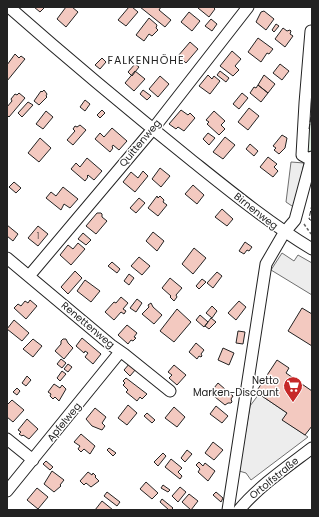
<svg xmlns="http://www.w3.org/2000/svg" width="319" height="517" viewBox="0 0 319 517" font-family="Poppins,sans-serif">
  <rect width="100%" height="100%" fill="#fff"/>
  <path fill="#e0efe3" stroke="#6f6f6f" d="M312,110V155L305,154Z"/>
  <path fill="#ededed" stroke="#6f6f6f" d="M291,162L304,163L295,208L286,202Z
    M282,253L294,261L298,255L312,263V295L271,270Z
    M259,394L287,413L283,420L308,437L251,480L246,473L239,471L250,406Z"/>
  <path fill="#f3c9c0" stroke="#222" d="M34,7H45L40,12Z
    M66,7H72L78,12L66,27L57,19Z
    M129,7H132L138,12L126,26L118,20Z
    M140,7H161L159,10L171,20L165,27Z
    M199,7H213L215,9L209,17L198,8Z
    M264,11L274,19L266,30L256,22L261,12Z
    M189,12L200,21L192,31L181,22Z
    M149,18L157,25L156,28L158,30L152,36L149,34L144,41L136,35Z
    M211,19L217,24L212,31L205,26Z
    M276,24L279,26L274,32L272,30Z
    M283,28L287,31L290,30L291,31L290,34L293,36L285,47L275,39Z
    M258,38L273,49L269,54L267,53L261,62L248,52Z
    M190,42L198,49L186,63L178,56Z
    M232,51L241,59L235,66L239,70L233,76L220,66Z
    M15,54L19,58L21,56L25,59L7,81V65Z
    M102,58L106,62L100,69L95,65Z
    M135,64L139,67L132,76L128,72Z
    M280,64L289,71L282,80L273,73Z
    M135,71L145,79L134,91L125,83Z
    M220,71L229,78L226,82L217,75Z
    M208,75L212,79L214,76L220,81L210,94L199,86Z
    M264,75L275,84L268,93L258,85Z
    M160,76L169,84L158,97L149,89Z
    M258,85L268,93L261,102L250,93L254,87L256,88Z
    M44,90L47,94L46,96L47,97L39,105L34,101L41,91L42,92Z
    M143,90L151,96L147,100L140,94Z
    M19,93L25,98L9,117L7,115V107L12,101L11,99L15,94L17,95Z
    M242,93L248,98L239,109L233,104Z
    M85,100L90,104L85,111L80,107Z
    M28,102L33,105L22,117L18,113Z
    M249,108L259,116L248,130L238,122Z
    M102,110L105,113L100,118L97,115Z
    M181,110L188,115L190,113L195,118L184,131L178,127L176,129L169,124Z
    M46,111L53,117L43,129L36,124Z
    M214,111L225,121L221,125L225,129L219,135L207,124L209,122L206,120Z
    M80,125L86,130L73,145L67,140L75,131L73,129L75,126L77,127Z
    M112,128L127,141L119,150L113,145L112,147L113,148L110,152L95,139L100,133L104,137Z
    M208,133L215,138L209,145L203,139Z
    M282,135L287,138L285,148L279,154L274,150L276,148L273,146Z
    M225,137L235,145L223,159L213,152Z
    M40,138L51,148L39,162L28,153Z
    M250,144L258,151L254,156L246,149Z
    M268,157L277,164L274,167L278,171L273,177L260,167Z
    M87,158L102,171L94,180L88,175L87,176L88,177L85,181L71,169L76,163L80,167Z
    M160,168L170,176L161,187L152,179Z
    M143,171L148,176L135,192L123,182L131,172L138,178Z
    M14,182L21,188L16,193L9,187Z
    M193,185L204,195L197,204L185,194Z
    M63,187L78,199L70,208L64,204L61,210L46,198L51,192L56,196Z
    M157,196L158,198L160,196L164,200L163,202L167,205L158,216L148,208Z
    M139,198L145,203L136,213L130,208Z
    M222,209L233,219L227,226L215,217Z
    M97,213H101L102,214V217L107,221L96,234L86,226Z
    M7,225L18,234L13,241L7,236Z
    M38,226L48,234L38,246L28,238Z
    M153,232L164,241L157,251L146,241Z
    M83,233L91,240L86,245L78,239Z
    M245,242L252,247L249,251L247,250L244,254L239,251Z
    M78,243L85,249L71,265L60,255L68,245L73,249Z
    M194,248L206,258L193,274L182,264Z
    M139,257L150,266L142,275L131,266Z
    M112,262L120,269L117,273L108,266Z
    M75,271L82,278L68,294L61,287Z
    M217,272L222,276L213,288L207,283Z
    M129,274L134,278L129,285L124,281Z
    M170,278L182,288L176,295L177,297L174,301L170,297L171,296L162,288Z
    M202,279L206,282L199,289L196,286Z
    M85,280L100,291L91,302L77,291Z
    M121,297L128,303L123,309L126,311L124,314L121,312L114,320L105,312L114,302L116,303Z
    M137,299L142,303L136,312L130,308Z
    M30,300L37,306L26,319L14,308L18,304L21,306L25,301L28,303Z
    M239,301L246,307L236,320L228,313Z
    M151,303L153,307L162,315L154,324L142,314L149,307L148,305Z
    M212,306L217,311L212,318L206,313Z
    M302,308L312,314V346L288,331Z
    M177,309L191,322L174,342L160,331Z
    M200,315L208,322L204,327L196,320Z
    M211,318L216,322L209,329L205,326Z
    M14,320L29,333L22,341L7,329Z
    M127,325L137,333L134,337L136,338L133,341L131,340L128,344L118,335Z
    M238,331L245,332L243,344L236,343Z
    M82,338L101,354L93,364L85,357L88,353L85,351L84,353L76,346Z
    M33,339L42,346L33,357L23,349Z
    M63,339H66L68,343L73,348L64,359L55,351L61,344V341Z
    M196,343L204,350L201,354L202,356L201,357L199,356L197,359L189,352Z
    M223,348L234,353L229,365L218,360Z
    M61,359L66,363L62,368L57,364Z
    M277,360L289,368L286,373L312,391V426L305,435L282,420L287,413L256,392Z
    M130,363L136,369L130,376L124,370Z
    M68,364L72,367L68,372L64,369Z
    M174,365L186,375L177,385L169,378L172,375L168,372Z
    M62,371L66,374L60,381L57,378Z
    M27,376L31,380L26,386L22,383Z
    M126,378L147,394L142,399L140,397L137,401L126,392L128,390L123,385L125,383L123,381Z
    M218,383L233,396L231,399L232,402L231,403H228L225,405L210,393Z
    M54,384L60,388L62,385L66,389L59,401L55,397L53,399L50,396L51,394L48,392Z
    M17,388L20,391L17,395L13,392Z
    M12,400L24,410L13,422L7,417V405Z
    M128,405L137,413L127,425L118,418Z
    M216,406L228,416L222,423L210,414Z
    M174,407L185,417L177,427L165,418Z
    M95,408L106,417L102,423L105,426L102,430L92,426L86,419Z
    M147,413L155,420L152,423L144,416Z
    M27,419L38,429L29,439L23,435L22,436L19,434L21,432L18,430Z
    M81,434L95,446L90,454L84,449L81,452L78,449L80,446L74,442Z
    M213,442L223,450L214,460L205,453Z
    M109,448L116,453L113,456L107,450Z
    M187,450L192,454L185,462L181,458Z
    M163,453L166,456L158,466L154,462Z
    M171,459L182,468L178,472L182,476L180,479L165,467Z
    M46,461L53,467L50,470L43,464Z
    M199,462L203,466L205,463L215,471L208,481L198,472L200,469L196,465Z
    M52,471L64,480L60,485L61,486L54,492L44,484Z
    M88,472L92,475L93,473L96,476L95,477L99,481L91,487L86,483L84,485L80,481Z
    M146,482L158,493L152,499L140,489Z
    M163,485L170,490L168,492L161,488Z
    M180,487L186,492L178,502L172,496Z
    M37,488L48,497L38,509L27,500Z
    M107,492L120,502L117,506L104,496Z
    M216,492L223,498L221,502L213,495Z
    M189,494L198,501L191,510L182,502Z
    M162,499L173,508L171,510H169L160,502Z
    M102,501L113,510H95Z"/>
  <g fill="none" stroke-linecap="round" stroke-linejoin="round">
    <g stroke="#222" stroke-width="13">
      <path id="minor" d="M9,7C68,59 129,110 190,159C230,191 269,223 312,249
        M311,31L305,103L302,155L311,160
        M7,258L111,345L124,354L170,391
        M29,276L153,129L248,7
        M7,439L33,460
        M7,491L120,352
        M228,510L266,264L284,233L295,220L312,157
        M239,510C259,486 287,467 312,448"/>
    </g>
    <path stroke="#646464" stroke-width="1.5" stroke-dasharray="3 2" stroke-linecap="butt" d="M304,224L311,234"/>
    <use href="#minor" stroke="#fff" stroke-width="11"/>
    <path stroke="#222" stroke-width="1" stroke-dasharray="5 2" stroke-linecap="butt" d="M309,129L312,110
      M312,204L309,219L312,221"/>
  </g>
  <defs>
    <g id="supermarket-pin" transform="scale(1)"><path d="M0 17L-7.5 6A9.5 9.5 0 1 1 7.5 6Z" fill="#c62828" stroke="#fff"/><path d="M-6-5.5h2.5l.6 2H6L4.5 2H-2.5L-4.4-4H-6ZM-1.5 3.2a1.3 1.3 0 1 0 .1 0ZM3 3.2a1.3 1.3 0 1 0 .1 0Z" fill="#fff"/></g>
  </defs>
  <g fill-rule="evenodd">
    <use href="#supermarket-pin" x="293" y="386"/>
  </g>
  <g text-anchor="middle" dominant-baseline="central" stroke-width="3" stroke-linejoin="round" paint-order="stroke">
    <g font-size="8" fill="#564c4a">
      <text x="38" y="236">1</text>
    </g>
    <g font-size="10" fill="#222" stroke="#fff">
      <text transform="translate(140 143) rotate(-50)">Quittenweg</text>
      <text transform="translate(256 211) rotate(38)">Birnenweg</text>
      <text transform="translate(88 325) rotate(40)">Renettenweg</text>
      <text transform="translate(64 422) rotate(-51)">Apfelweg</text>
      <text transform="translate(274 478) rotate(-39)">Ortolfstraße</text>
    </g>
    <g font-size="10" fill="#222" stroke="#fff" text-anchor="end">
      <text x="279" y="380">Netto<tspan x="279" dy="12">Marken-Discount</tspan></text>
    </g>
    <g font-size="11" letter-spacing="1" fill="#222" stroke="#fff">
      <text x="146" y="60">FALKENHÖHE</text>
    </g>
  </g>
  <rect width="319" height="517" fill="none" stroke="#222222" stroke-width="16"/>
</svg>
